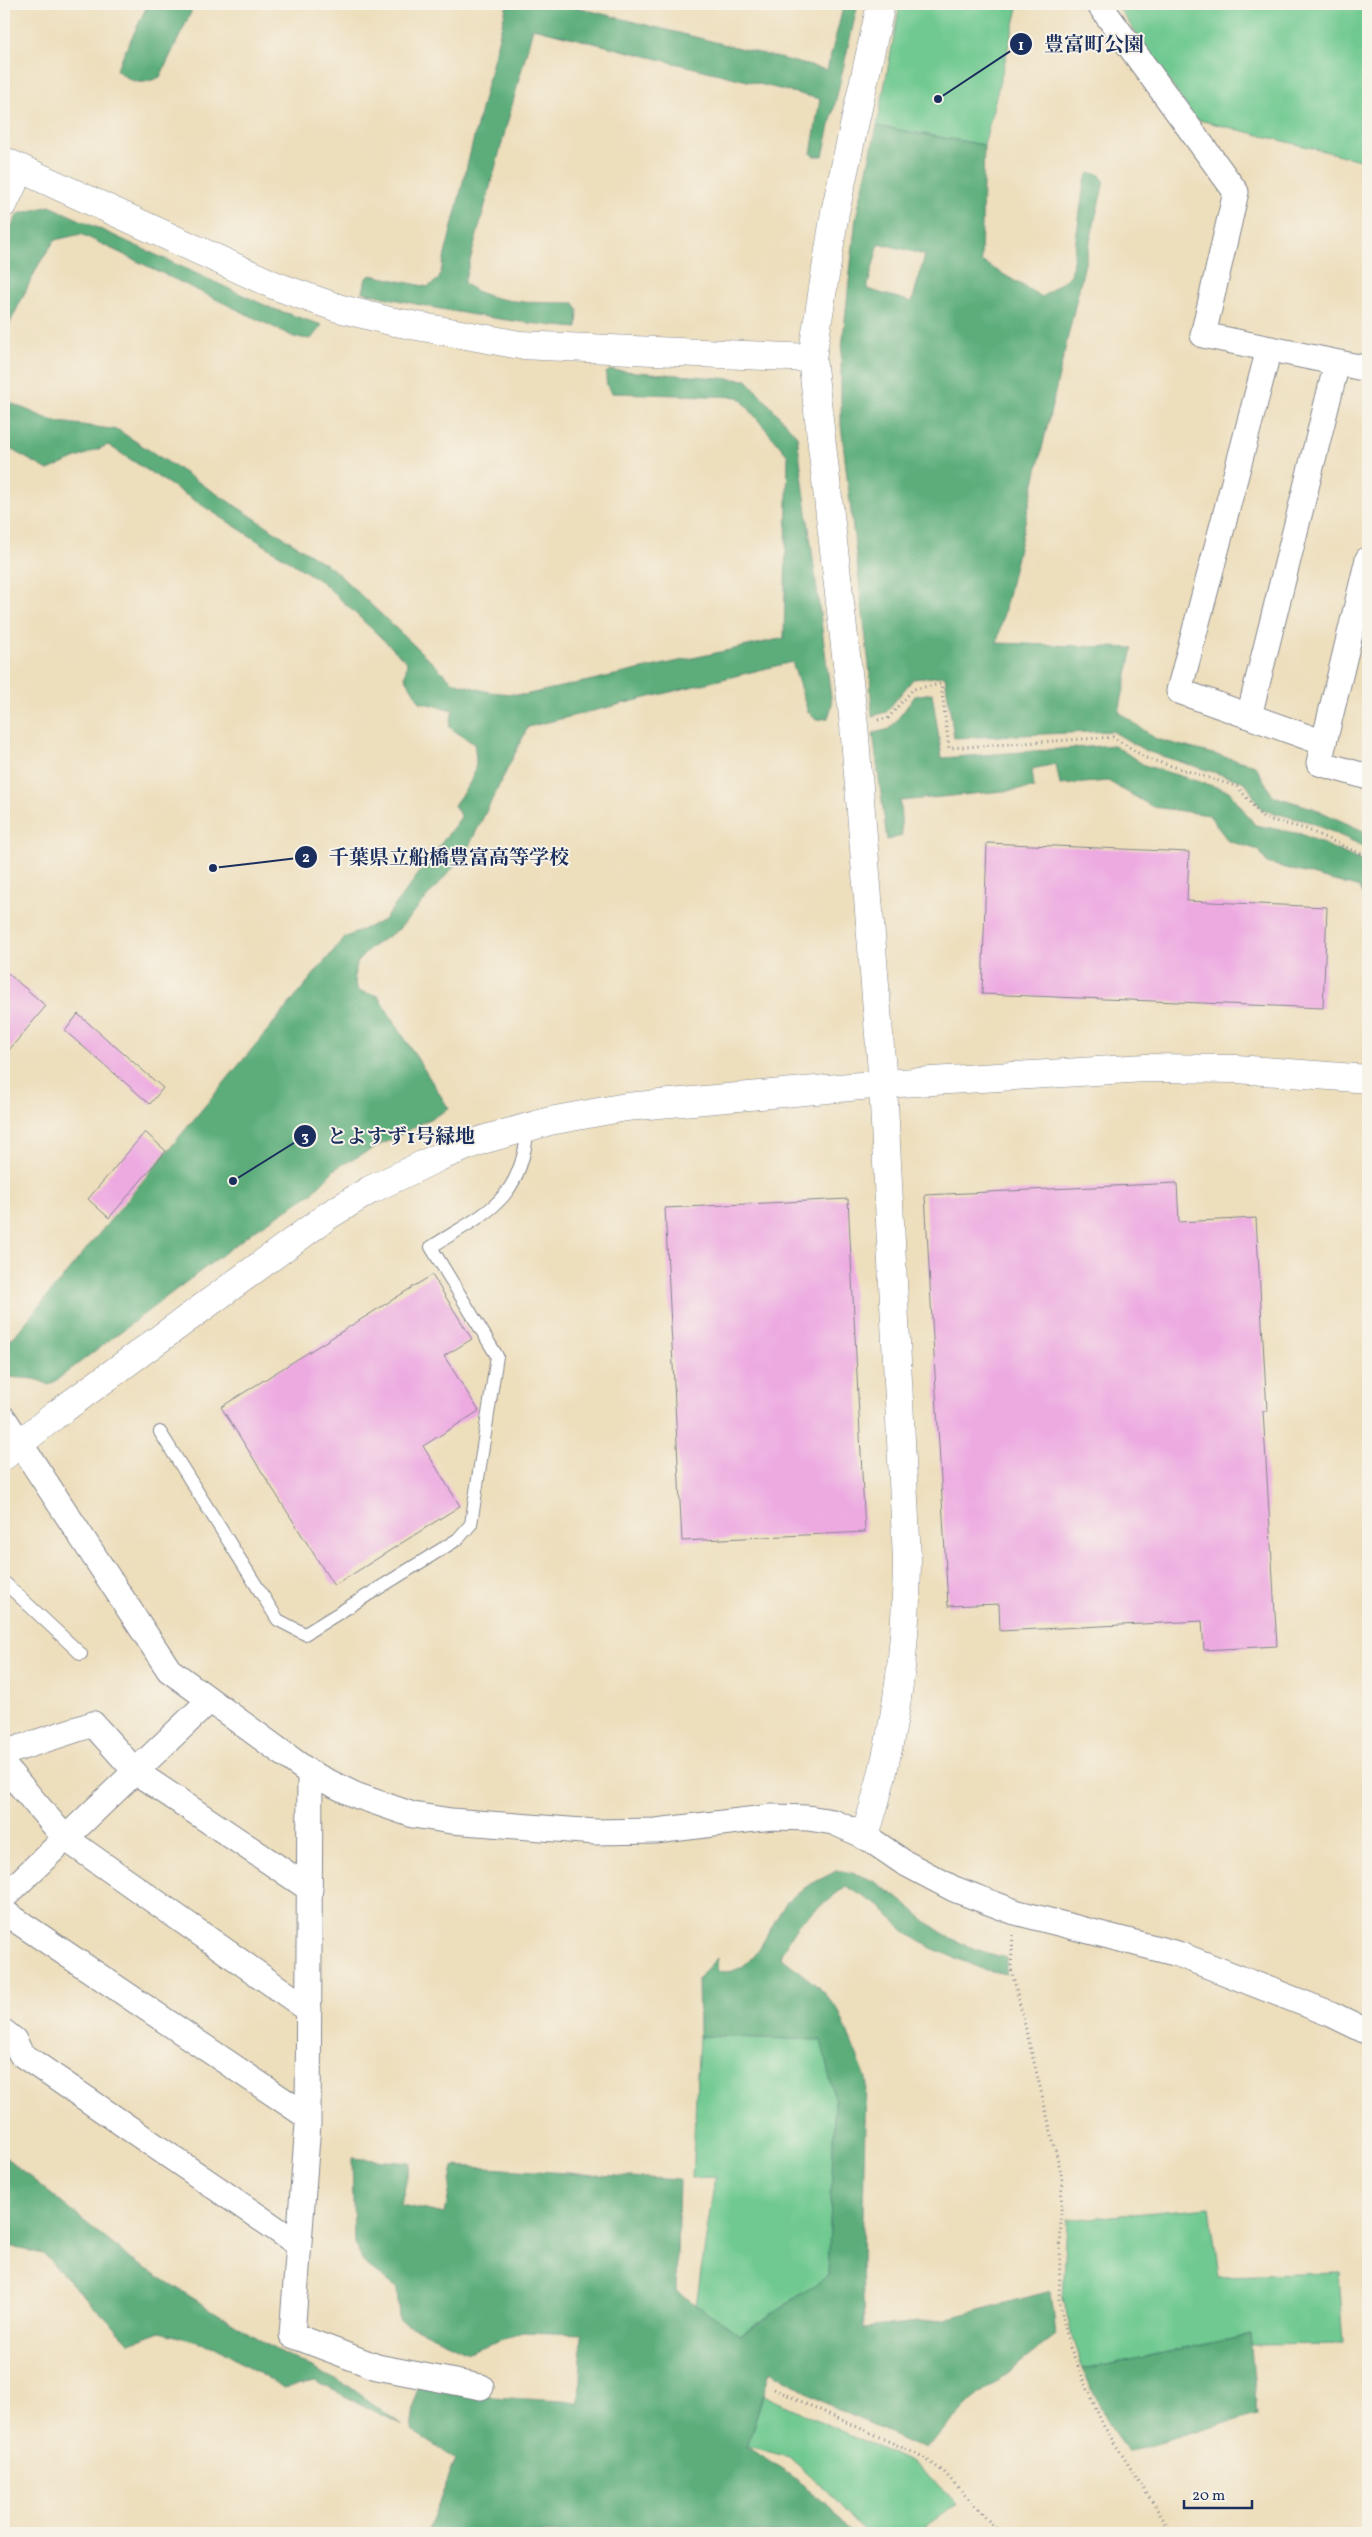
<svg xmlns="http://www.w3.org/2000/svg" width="1372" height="2537" viewBox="0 0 1372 2537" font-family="Vollkorn,'Noto Serif JP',serif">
  <rect width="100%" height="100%" fill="#f7f3e8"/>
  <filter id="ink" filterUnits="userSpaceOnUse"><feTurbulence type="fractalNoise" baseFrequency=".02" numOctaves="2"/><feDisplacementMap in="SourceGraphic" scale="10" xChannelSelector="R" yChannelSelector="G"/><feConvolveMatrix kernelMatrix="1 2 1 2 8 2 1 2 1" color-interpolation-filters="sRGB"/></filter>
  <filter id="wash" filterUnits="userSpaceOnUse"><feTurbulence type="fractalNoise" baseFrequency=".0096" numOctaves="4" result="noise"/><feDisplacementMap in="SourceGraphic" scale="20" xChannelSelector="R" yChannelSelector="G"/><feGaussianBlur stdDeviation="1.12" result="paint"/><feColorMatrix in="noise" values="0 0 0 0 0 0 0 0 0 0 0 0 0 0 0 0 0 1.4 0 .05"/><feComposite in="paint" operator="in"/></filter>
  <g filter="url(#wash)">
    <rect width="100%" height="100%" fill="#eddebc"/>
    <path fill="#70c990" stroke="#467c77" d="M900,4H1019L984,145L877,126Z
      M1116,4H1368V162L1195,119Z
      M699,2036L822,2040L835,2100L828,2276L740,2335L696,2305L715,2177L692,2178Z
      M1210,2207L1219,2276L1339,2273L1344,2344L1251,2345L1250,2335L1083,2370L1074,2344L1063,2298L1067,2220Z
      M763,2395L914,2464L958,2503L916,2533H865L828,2492L789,2457L747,2446Z"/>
    <path fill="#5cad7a" stroke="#3c6e6c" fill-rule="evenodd" d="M148,4H195L160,77C139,86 134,83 116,70Z
      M507,4H563L827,70L844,4H858L823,156H813L811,154L820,99L533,28L464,283C492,306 539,302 574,303L578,310L577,328C504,322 433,309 363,292L366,278L371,275L428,287L439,279Z
      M877,126L984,145L981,261L1042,297L1071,275L1084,183L1089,173L1099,174L1104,181L997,643L1133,648L1119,712L1156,739L1255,765L1273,796L1313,808L1368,833V848L1310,822L1262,810L1245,782L1146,751L1112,731L954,738L945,676L913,679L886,712L872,716L870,674L841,425V357L856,217ZM879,243L925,255L912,302L867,289Z
      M50,206L271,308L322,325L311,339L294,337L81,234L55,240L39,264L4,335V241L18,214Z
      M610,370L747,380L797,436L832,705L828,718L816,720L808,712L792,662L528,727L465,854L399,929L370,948L358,961L354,976L358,991L378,996L449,1109L336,1168L311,1194L255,1230L50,1385L35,1379L5,1377L4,1334L11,1340L344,938L384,920L461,817L454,805C471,782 480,773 474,744L449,727L453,710L420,702L405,677L407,662L322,582L108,445L48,470L10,449L4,448V400L53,421L118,430L333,569L453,682L489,692L524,695L784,638L788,456L739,397L612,393C606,387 606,382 606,373Z
      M932,693L942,758L1114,745L1144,765L1229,791L1255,825L1301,834L1368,864V909L1360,888L1267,863L1259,850L1228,841L1209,815L1153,807L1108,781L1060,785L1056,764L1032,769L1034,788L900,801L902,836L887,840L873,733L890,729L915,696Z
      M836,1871C879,1871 908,1911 941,1932C960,1945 984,1952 1006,1958V1974L982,1969L931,1948L905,1932L881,1907L846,1886L799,1923L780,1956L817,1986L838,2009L866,2078L862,2262L864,2328L945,2319L1051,2291L1056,2335L973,2400L925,2449L835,2408L770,2371L747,2447L790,2475L825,2502L851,2533H427L456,2459L411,2430L417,2385L475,2396L579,2402L582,2334L523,2332L468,2352L399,2320L397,2288L364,2263L354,2244L352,2158L410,2163L401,2205L445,2214L454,2166L679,2180L676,2291L741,2335L828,2276L835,2100L821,2040L699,2036L698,1978L717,1958V1971C757,1979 768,1922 790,1899C802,1887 822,1879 836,1871Z
      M4,2156L132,2260L276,2350L350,2387L402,2425L315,2381L284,2388L215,2347L161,2332L130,2343L43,2254L4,2245Z
      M1250,2335L1257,2414L1128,2452L1107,2422L1083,2370Z"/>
    <g id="blocks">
      <path fill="#edaae1" d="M987,843L1189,852L1187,901L1327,907L1323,1008L982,994Z
        M4,970L46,1006L4,1056Z
        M78,1014L163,1088L150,1104L65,1031Z
        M145,1132L166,1151L109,1218L88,1199Z
        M1177,1183L1179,1222L1256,1218L1267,1411H1263L1277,1646L1204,1650L1202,1621L1000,1631L999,1604L948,1606L925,1195Z
        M848,1199L865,1532L682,1541L665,1208Z
        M432,1275L472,1339L444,1356L479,1411L423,1446L460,1506L334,1586L221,1407Z"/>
    </g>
  </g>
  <g filter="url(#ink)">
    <use href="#blocks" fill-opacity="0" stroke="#84868d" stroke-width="1"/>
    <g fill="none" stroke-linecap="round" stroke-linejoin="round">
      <g stroke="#84868d" stroke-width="14">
        <path id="service" d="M160,1432L278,1620L305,1634L458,1539L471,1524L497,1356L431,1247C488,1211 521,1202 528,1127
          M4,1582L81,1654"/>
      </g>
      <g stroke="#84868d" stroke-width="27">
        <path id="minor" d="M1099,4L1236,192L1203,335L1368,369
          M1269,349L1179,691L1324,743
          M1368,559L1319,763L1368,777
          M1249,716L1337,363
          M4,1419L169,1670L310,1773L355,1795L413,1815L451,1821L595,1832L656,1831L772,1817L808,1818L833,1822L865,1836L903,1862L954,1889L1015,1912L1178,1954L1331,2014L1368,2032
          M4,1753L93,1724L136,1772L310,1889
          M4,1766L65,1838L309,2010
          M310,1773L308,2124L292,2335L377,2367L481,2387
          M4,1897L209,1701
          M4,1912L308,2117
          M4,2032L14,2040L21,2054L298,2244"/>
      </g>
      <g stroke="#84868d" stroke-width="29">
        <path id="tertiary" d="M4,161L276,286L338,308L390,321L520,345L812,358
          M4,203L20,169
          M4,1456L54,1416L329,1215L370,1190L439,1157L482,1140L550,1121L626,1107L883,1084L1145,1068L1237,1069L1368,1079
          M865,1836C895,1740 906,1660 907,1559L883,1084L854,725L812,358L835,212L881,4"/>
      </g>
      <path stroke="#84868d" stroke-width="3" stroke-dasharray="1 4" stroke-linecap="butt" d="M878,720L888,718L913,689L941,684L949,748L1113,737L1146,758L1238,787L1263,818L1306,829L1368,857
        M1013,1935L1011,1968L1062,2177L1059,2300L1069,2345L1103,2425L1172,2533
        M774,2389L923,2457L944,2472L1000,2533"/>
      <use href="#service" stroke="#fff" stroke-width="12"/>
      <use href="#minor" stroke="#fff" stroke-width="25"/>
      <use href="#tertiary" stroke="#fff" stroke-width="28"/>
    </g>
  </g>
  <path fill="none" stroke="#1b2f5e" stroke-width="2" d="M938 99L1021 44M213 868L306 857M233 1181L305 1136"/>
  <g fill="#1b2f5e" stroke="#f7f3e8" stroke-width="2">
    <circle cx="938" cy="99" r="5"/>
    <circle cx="213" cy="868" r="5"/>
    <circle cx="233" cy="1181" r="5"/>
    <circle cx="1021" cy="44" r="12"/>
    <circle cx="306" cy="857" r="12"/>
    <circle cx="305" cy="1136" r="12"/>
  </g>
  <g font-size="15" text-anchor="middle" font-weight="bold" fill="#fff">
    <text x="1021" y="50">1</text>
    <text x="306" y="862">2</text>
    <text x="305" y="1141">3</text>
  </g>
  <g font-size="20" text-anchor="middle" font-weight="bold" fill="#1b2f5e" stroke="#f7f3e8" stroke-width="4" stroke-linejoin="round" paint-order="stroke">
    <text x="1094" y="51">豊富町公園</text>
    <text x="449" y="864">千葉県立船橋豊富高等学校</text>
    <text x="401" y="1143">とよすず1号緑地</text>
  </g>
  <rect width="1372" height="2537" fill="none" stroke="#f7f3e8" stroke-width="20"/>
  <path d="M1184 2500v8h68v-8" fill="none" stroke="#1b2f5e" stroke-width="2.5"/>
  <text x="1192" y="2500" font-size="15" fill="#1b2f5e" stroke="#f7f3e8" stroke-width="4" paint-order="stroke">20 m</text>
</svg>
